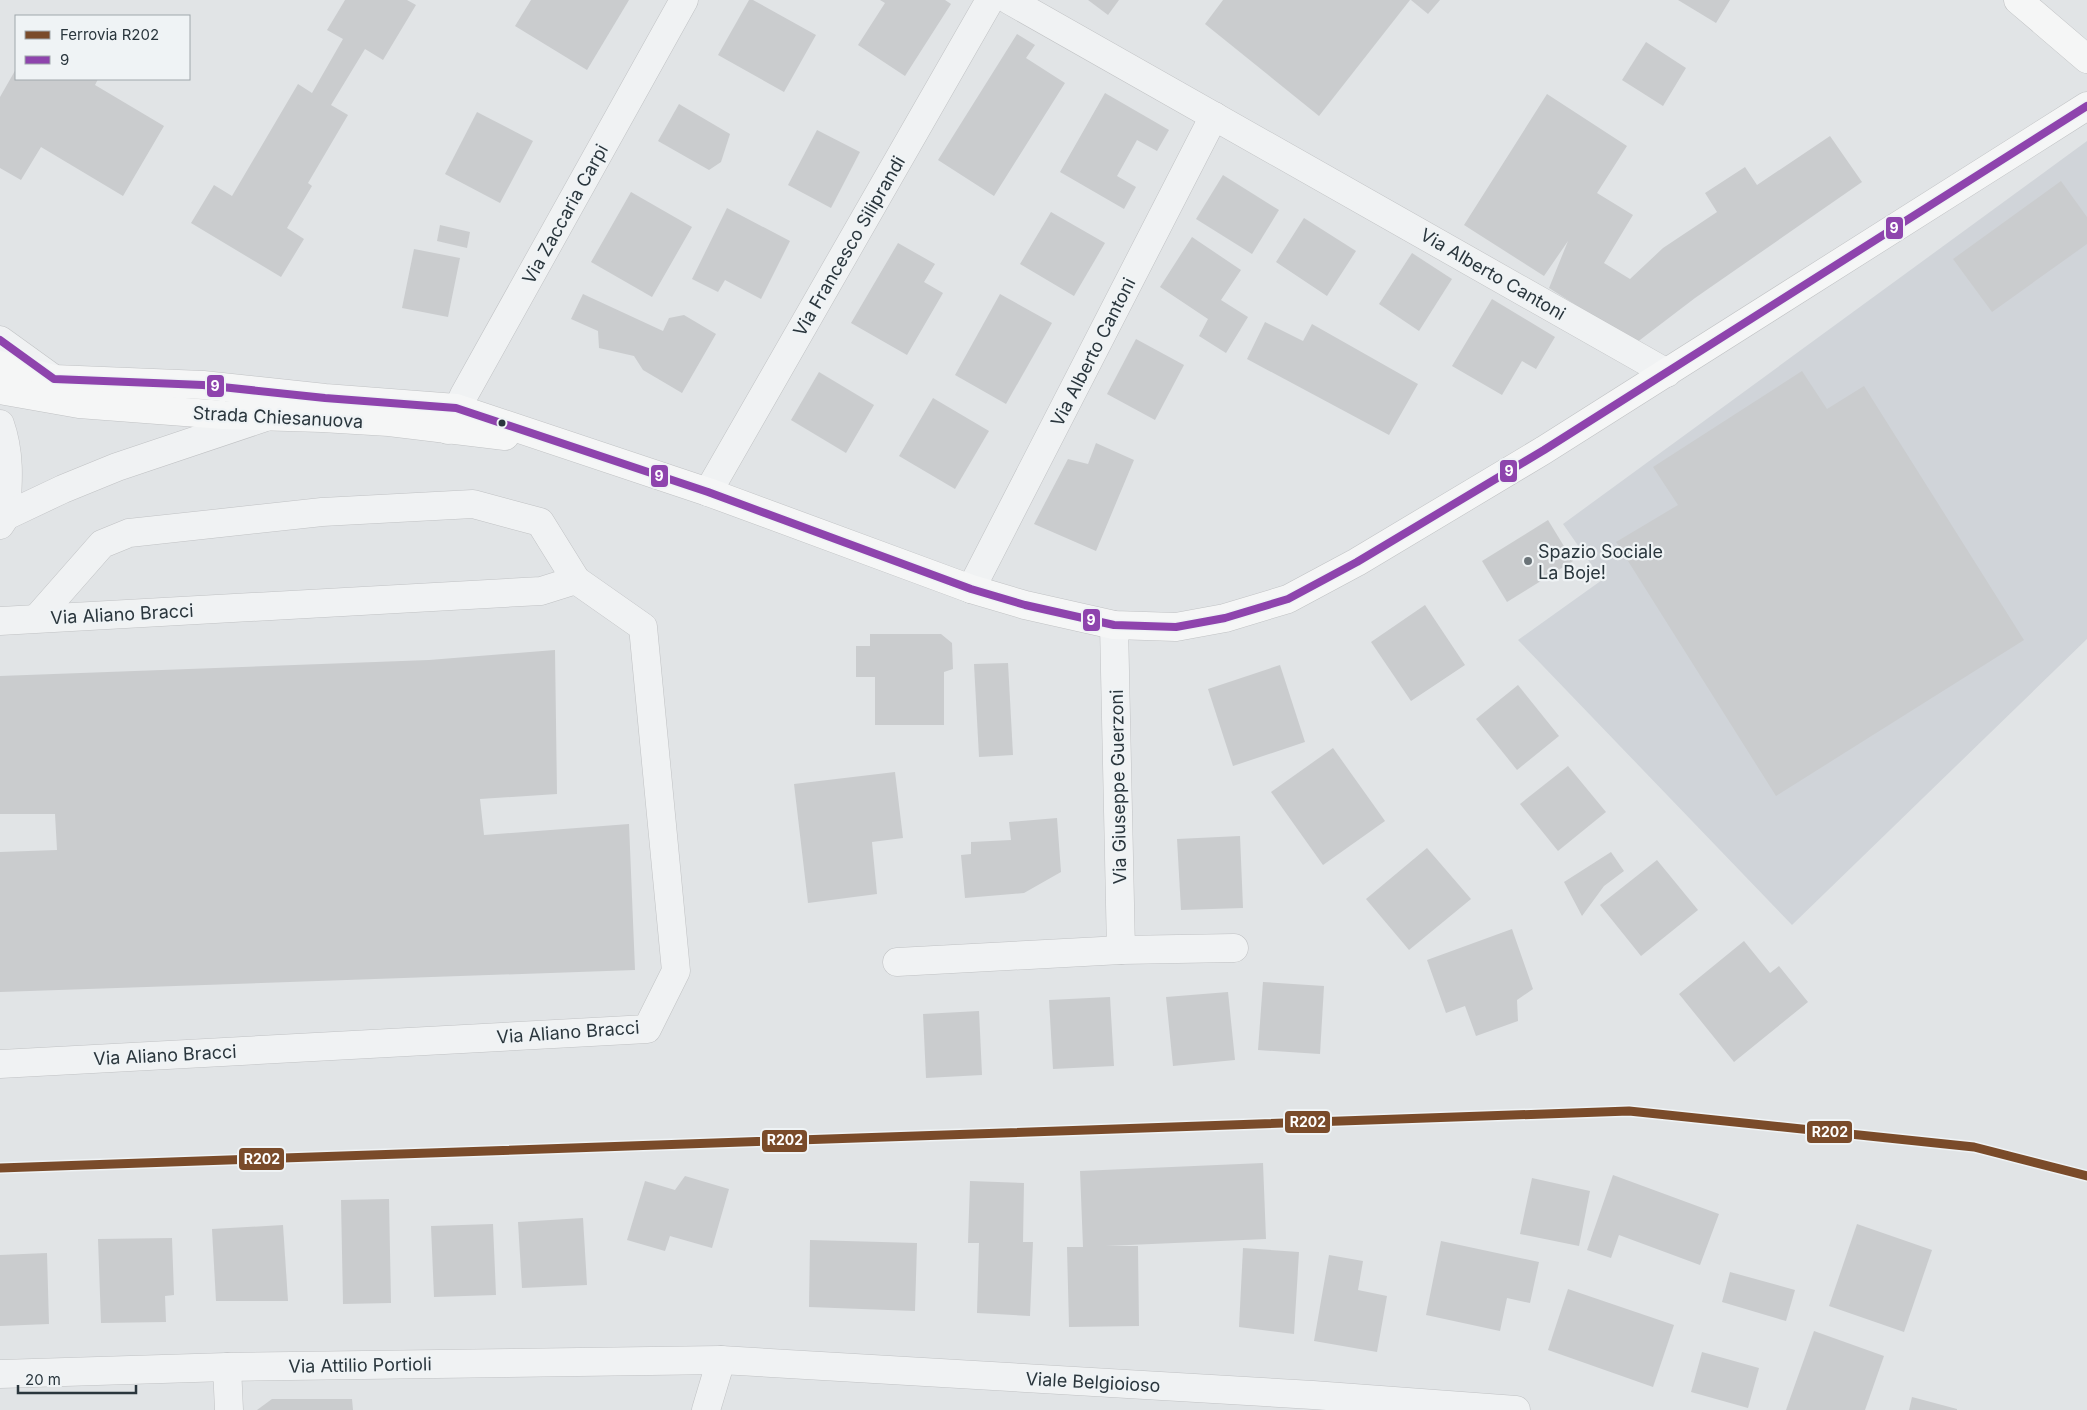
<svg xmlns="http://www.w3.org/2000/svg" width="2087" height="1410" font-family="Inter,sans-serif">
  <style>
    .built { fill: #d0d4d9 }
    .building { fill: #caccce }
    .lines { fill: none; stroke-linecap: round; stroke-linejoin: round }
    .street-casing { stroke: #c0c2c4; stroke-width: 29 }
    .secondary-casing { stroke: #c0c2c4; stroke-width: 29 }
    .street { stroke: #f0f2f3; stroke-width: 28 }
    .secondary { stroke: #f5f6f6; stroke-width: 28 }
    .bus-1-casing { stroke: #eff3f5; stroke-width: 11 }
    .bus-1 { stroke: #8e44ad; stroke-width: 8 }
    .rail-1-casing { stroke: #eff3f5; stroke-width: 12 }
    .rail-1 { stroke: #7a4b2a; stroke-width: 9 }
    .bus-dot { fill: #2a363d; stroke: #eff3f5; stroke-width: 2 }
    .poi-dot { fill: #6a7378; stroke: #eff3f5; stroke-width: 2 }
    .labels { text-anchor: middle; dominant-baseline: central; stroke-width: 4.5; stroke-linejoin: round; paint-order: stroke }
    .street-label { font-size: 18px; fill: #2a363d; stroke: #eff3f5 }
    .poi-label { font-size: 18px; fill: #2a363d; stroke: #eff3f5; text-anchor: start }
    .line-badge { stroke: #eff3f5; stroke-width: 2 }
    .badge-label { font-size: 14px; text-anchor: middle; font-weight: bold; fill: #fff }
  </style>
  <rect width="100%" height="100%" fill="#e1e4e6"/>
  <path class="built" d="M2087,141V639L1792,925L1518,640L1602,580L1563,524Z"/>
  <g class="building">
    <path d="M345,0H407L416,5L383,60L365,49L331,105L348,115L308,183L312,186L287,228L304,239L281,277L191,223L214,185L232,196L298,84L312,93L343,39L327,30Z"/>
    <path d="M531,0H629L587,70L515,26Z"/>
    <path d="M749,0H753L816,35L784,92L718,55Z"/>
    <path d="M880,0H945L951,4L905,76L858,45L885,3Z"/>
    <path d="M1088,0H1119L1108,15Z"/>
    <path d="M1223,0H1410L1319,116L1205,24Z"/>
    <path d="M1411,0H1440L1428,14Z"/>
    <path d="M1678,0H1730L1716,23Z"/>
    <path d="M1017,34L1035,45L1026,58L1065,83L994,196L938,160Z"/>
    <path d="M1646,42L1686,68L1663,106L1622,80Z"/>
    <path d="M16,69V79H98L95,85L164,126L123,196L41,147L21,180L0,168V97Z"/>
    <path d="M1105,93L1169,130L1157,151L1137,140L1117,176L1136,187L1124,209L1060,172Z"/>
    <path d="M1547,94L1627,146L1597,193L1633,215L1604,263L1630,279L1663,248L1717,212L1705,193L1745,167L1757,185L1830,136L1862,182L1695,298L1636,343L1549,288L1568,241L1544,276L1464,225Z"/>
    <path d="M679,104L730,134L721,162L709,170L658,141Z"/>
    <path d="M477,112L533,141L500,203L445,174Z"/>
    <path d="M817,130L860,152L831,208L788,185Z"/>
    <path d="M1223,175L1279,210L1252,254L1196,219Z"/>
    <path d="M2061,181L2087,217V244L1992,312L1953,259Z"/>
    <path d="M631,192L692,227L652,297L591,262Z"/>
    <path d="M727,208L790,241L761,299L725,280L718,292L692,279Z"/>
    <path d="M1051,212L1105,243L1074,296L1020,264Z"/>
    <path d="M1304,218L1356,251L1327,296L1276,262Z"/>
    <path d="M440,225L470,232L467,248L437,241Z"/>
    <path d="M1192,237L1241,270L1221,300L1248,317L1226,353L1199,336L1208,319L1160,287Z"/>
    <path d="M898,243L935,264L924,282L943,293L907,355L851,323Z"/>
    <path d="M414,249L460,258L448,317L402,308Z"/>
    <path d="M1412,253L1452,279L1419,331L1379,304Z"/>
    <path d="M583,294L663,331L669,318L684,315L716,334L682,393L643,370L634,356L599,348L598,331L571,319Z"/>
    <path d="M1000,294L1052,323L1006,404L955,375Z"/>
    <path d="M1492,299L1555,337L1536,369L1522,361L1502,395L1452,366Z"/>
    <path d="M1265,322L1303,341L1312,324L1418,384L1389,435L1247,359Z"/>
    <path d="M1136,339L1184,365L1155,420L1107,394Z"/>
    <path d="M1802,371L1827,409L1864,386L2024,640L1776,796L1616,542L1678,505L1653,467Z"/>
    <path d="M819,372L874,405L846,453L791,420Z"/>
    <path d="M933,398L989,431L955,489L899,456Z"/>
    <path d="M1096,443L1134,460L1096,551L1034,524L1068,459L1088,464Z"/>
    <path d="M1548,520L1573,561L1507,602L1482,561Z"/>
    <path d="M1425,605L1465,665L1411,701L1371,642Z"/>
    <path d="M870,634H941L952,643L953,669L944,672V725H875V677H856V646H870Z"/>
    <path d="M555,650L557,794L480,799L484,835L629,824L635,970L0,992V852L57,850L55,814H0V676L429,660Z"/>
    <path d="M1008,663L1013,755L979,757L974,664Z"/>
    <path d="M1280,665L1305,742L1233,766L1208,689Z"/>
    <path d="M1518,685L1559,736L1517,770L1476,719Z"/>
    <path d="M1333,748L1385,821L1323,865L1271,792Z"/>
    <path d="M1568,766L1606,812L1558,851L1520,804Z"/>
    <path d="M895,772L903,838L872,842L877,894L808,903L794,784Z"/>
    <path d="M1057,818L1061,872L1024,893L965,898L961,855L971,854V842L1011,840L1009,822Z"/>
    <path d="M1240,836L1243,908L1181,910L1177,839Z"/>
    <path d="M1427,848L1471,899L1409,950L1366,899Z"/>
    <path d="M1611,852L1624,871L1604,886L1582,916L1564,882Z"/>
    <path d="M1657,860L1698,910L1641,956L1600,905Z"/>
    <path d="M1512,929L1533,989L1517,1000L1518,1021L1476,1036L1465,1006L1446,1013L1427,960Z"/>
    <path d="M1744,941L1770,973L1779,966L1808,1002L1734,1062L1679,994Z"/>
    <path d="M1263,982L1324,986L1320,1054L1258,1050Z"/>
    <path d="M1228,992L1235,1060L1173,1066L1166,997Z"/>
    <path d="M1110,997L1114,1066L1053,1069L1049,1000Z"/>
    <path d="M979,1011L982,1075L926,1078L923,1014Z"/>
    <path d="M1263,1163L1266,1239L1106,1246H1138L1139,1326L1069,1327L1067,1247H1083L1080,1171Z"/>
    <path d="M1613,1175L1719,1214L1700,1265L1619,1235L1611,1258L1587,1250Z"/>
    <path d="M685,1176L729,1189L712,1248L670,1236L665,1251L627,1240L645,1181L675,1190Z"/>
    <path d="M1532,1178L1590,1191L1579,1246L1520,1234Z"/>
    <path d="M970,1181L1024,1183L1023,1242H1033L1030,1316L977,1313L979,1243H968Z"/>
    <path d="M389,1199L391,1303L343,1304L341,1200Z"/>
    <path d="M583,1218L587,1285L522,1288L518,1222Z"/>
    <path d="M493,1224L496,1295L434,1297L431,1226Z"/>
    <path d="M1857,1224L1932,1250L1904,1332L1829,1306Z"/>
    <path d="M283,1225L288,1301H216L212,1229Z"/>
    <path d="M172,1238L174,1295L165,1296L166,1322L101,1323L98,1239Z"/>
    <path d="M810,1240L917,1243L915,1311L809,1307Z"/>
    <path d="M1441,1241L1539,1262L1530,1303L1507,1298L1500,1331L1426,1315Z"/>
    <path d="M1243,1248L1299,1252L1294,1334L1239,1327Z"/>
    <path d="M47,1253L49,1324L0,1326V1255Z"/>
    <path d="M1329,1255L1363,1261L1358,1290L1387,1296L1377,1352L1314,1341Z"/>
    <path d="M1730,1272L1795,1290L1786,1321L1722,1302Z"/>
    <path d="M1568,1289L1674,1325L1653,1387L1548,1350Z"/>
    <path d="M1814,1331L1884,1356L1865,1410H1786Z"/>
    <path d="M1702,1352L1759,1368L1748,1408L1691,1392Z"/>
    <path d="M1912,1397L1957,1409V1410H1909Z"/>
    <path d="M272,1399H352L353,1410H257Z"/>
  </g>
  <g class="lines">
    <defs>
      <g id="street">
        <path d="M1009,0L1667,373"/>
        <path d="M0,340L54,379"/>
        <path d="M0,424C11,455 8,484 6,516"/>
        <path d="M448,430L464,395L684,0"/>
        <path d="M708,492L990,0"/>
        <path d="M0,525L6,516L63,489L117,467L263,418"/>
        <path d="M971,589L1214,116"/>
        <path d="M0,621L541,591L576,580"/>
        <path d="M1114,625L1121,950"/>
        <path d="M897,962L1121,950L1234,948"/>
        <path d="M0,1064L647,1029L676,971L643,627L576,580L540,522L473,504L322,512L129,533L102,544L37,618"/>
        <path d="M227,1367L229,1410"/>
        <path d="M0,1374L227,1367L721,1360L1313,1395L1516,1410"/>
        <path d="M706,1410L721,1360"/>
      </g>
      <g id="secondary">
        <path d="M2018,0L2087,59"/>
        <path d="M0,365L54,379L203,385L325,398L456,408L708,492L971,589L1025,605L1114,625L1176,627L1225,618L1288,599L1357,562L1544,450L2087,106"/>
        <path d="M0,390L79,404L224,415L322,418L389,422L505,436"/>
      </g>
    </defs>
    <use href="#street" class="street-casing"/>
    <use href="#secondary" class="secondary-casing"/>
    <use href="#street" class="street"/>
    <use href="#secondary" class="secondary"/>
    <defs>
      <path id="bus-1" d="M0,340L54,379L203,385L325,398L456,408L708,492L971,589L1025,605L1114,625L1176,627L1225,618L1288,599L1357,562L1544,450L2087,106"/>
    </defs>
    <use href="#bus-1" class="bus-1-casing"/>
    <use href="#bus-1" class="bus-1"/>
    <defs>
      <path id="rail-1" d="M0,1168L1629,1111L1974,1147L2087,1176"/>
    </defs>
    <use href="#rail-1" class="rail-1-casing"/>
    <use href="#rail-1" class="rail-1"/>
  </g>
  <circle class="bus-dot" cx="502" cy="423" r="4.5"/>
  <circle class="poi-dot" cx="1528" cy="561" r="5"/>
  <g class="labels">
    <g class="street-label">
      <text transform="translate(565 214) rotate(-61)">Via Zaccaria Carpi</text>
      <text transform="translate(849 246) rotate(-60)">Via Francesco Siliprandi</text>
      <text transform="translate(1493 274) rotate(30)">Via Alberto Cantoni</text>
      <text transform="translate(1093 352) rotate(-63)">Via Alberto Cantoni</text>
      <text transform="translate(278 417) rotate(3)">Strada Chiesanuova</text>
      <text transform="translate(122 614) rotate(-3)">Via Aliano Bracci</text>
      <text transform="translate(1118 787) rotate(-91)">Via Giuseppe Guerzoni</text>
      <text transform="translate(568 1032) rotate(-4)">Via Aliano Bracci</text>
      <text transform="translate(165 1055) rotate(-3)">Via Aliano Bracci</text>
      <text transform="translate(360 1365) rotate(-1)">Via Attilio Portioli</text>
      <text transform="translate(1093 1382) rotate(3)">Viale Belgioioso</text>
    </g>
    <g class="poi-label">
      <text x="1538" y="551">Spazio Sociale<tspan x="1538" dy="21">La Boje!</tspan></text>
    </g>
  </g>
  <g class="line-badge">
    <rect x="1885" y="216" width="19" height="24" rx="5" fill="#8e44ad"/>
    <rect x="206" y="374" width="19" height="24" rx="5" fill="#8e44ad"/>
    <rect x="1499" y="459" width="19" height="24" rx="5" fill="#8e44ad"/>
    <rect x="650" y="464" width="19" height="24" rx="5" fill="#8e44ad"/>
    <rect x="1082" y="608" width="19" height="24" rx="5" fill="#8e44ad"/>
    <rect x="1284" y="1110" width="47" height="24" rx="5" fill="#7a4b2a"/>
    <rect x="1806" y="1120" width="47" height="24" rx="5" fill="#7a4b2a"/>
    <rect x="761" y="1129" width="47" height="24" rx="5" fill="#7a4b2a"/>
    <rect x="238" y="1147" width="47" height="24" rx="5" fill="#7a4b2a"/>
  </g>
  <g class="badge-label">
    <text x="1894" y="233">9</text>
    <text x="215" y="391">9</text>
    <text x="1509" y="476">9</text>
    <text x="659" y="481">9</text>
    <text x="1091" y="625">9</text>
    <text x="1308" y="1127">R202</text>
    <text x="1830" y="1137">R202</text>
    <text x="785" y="1145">R202</text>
    <text x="262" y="1164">R202</text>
  </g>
  <rect x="15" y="15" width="175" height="65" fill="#eff3f5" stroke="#a0a7ab"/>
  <rect x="25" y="31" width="25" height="8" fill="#7a4b2a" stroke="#a0a7ab"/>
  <text x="60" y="40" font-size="15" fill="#2a363d">Ferrovia R202</text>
  <rect x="25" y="56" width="25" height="8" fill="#8e44ad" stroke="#a0a7ab"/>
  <text x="60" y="65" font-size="15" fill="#2a363d">9</text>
  <path d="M18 1385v8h118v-8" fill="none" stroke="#2a363d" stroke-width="2.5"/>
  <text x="25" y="1385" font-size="15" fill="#2a363d" stroke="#eff3f5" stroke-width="4" paint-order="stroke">20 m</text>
</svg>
